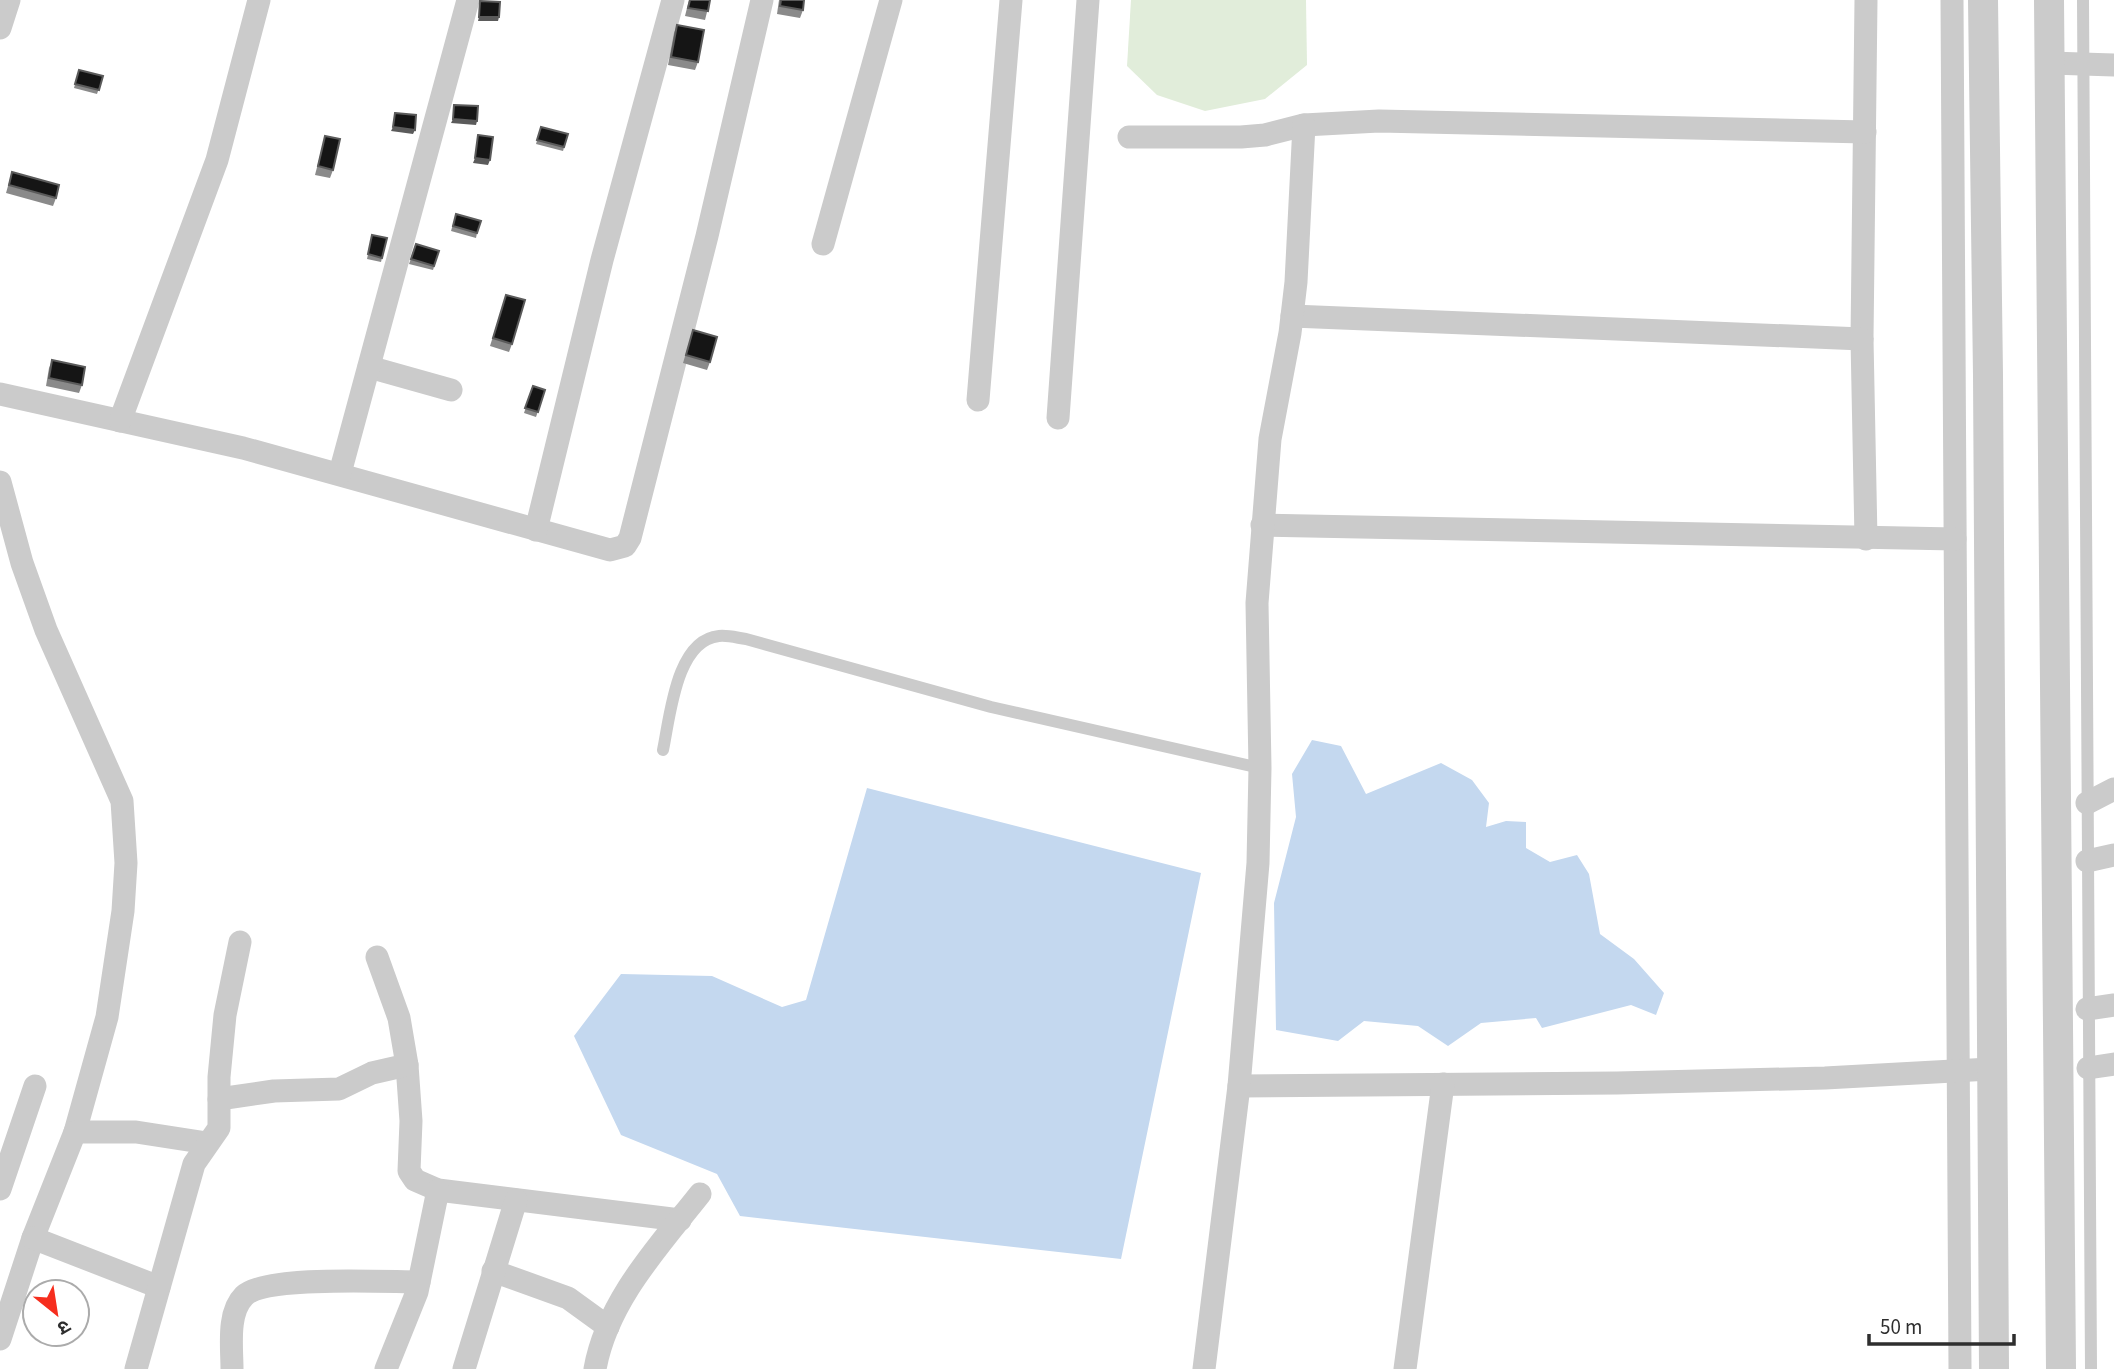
<svg xmlns="http://www.w3.org/2000/svg" width="2114" height="1369" font-family="'Source Sans 3','Noto Sans Devanagari',sans-serif">
  <style>
    .green { fill: #e1edda }
    .water { fill: #c4d8ef }
    .lines { fill: none; stroke-linecap: round; stroke-linejoin: round }
    .service { stroke: #cbcbcb; stroke-width: 12 }
    .minor { stroke: #cbcbcb; stroke-width: 23 }
    .tertiary { stroke: #cbcbcb; stroke-width: 30 }
    .wall { fill: #8a8a8a }
    .shaded-wall { fill: #5b5b5b }
    .building { fill: #151515; stroke: #5b5b5b; stroke-width: 2 }
  </style>
  <rect width="100%" height="100%" fill="#fff"/>
  <path class="green" d="M1131,0H1306L1307,65L1265,99L1205,111L1157,95L1127,66Z"/>
  <g class="water">
    <path d="M1312,740L1341,746L1366,794L1441,763L1472,780L1489,803L1486,827L1506,821L1526,822V848L1550,862L1577,855L1589,874L1600,934L1634,959L1664,993L1656,1015L1631,1005L1542,1028L1536,1018L1481,1023L1448,1046L1418,1026L1364,1021L1338,1041L1276,1030L1274,903L1296,817L1292,774Z"/>
    <path d="M867,788L1201,873L1121,1259L740,1216L717,1174L621,1135L574,1036L621,974L712,976L782,1007L806,1000Z"/>
  </g>
  <g class="lines">
    <g class="service">
      <path d="M2083,0L2091,1369"/>
      <path d="M663,750C670,717 676,640 719,636C728,635 738,638 746,639L991,707L1260,768"/>
    </g>
    <g class="minor">
      <path d="M1866,0L1862,339L1866,539"/>
      <path d="M1952,0L1960,1369"/>
      <path d="M0,28L9,0"/>
      <path d="M2050,63L2114,65"/>
      <path d="M1129,137H1241L1265,135L1304,125L1379,121L1865,132"/>
      <path d="M823,244L891,0"/>
      <path d="M1292,316L1862,339"/>
      <path d="M369,367L451,390"/>
      <path d="M0,394L243,448L610,550L625,546L630,538L707,236L762,0"/>
      <path d="M978,400L1011,0"/>
      <path d="M1058,418L1088,0"/>
      <path d="M120,421L217,160L259,0"/>
      <path d="M340,473L468,0"/>
      <path d="M0,482L22,563L46,630L122,801L126,863L123,911L107,1017L75,1132L33,1238L0,1339"/>
      <path d="M1262,525L1955,539"/>
      <path d="M536,530L602,260L673,0"/>
      <path d="M2087,803L2114,789"/>
      <path d="M2087,861L2114,855"/>
      <path d="M377,957L399,1018L407,1065L411,1121L409,1171L415,1180L438,1190L680,1220"/>
      <path d="M2087,1009L2114,1005"/>
      <path d="M2088,1068L2114,1064"/>
      <path d="M1239,1086L1617,1083L1825,1078L1990,1069"/>
      <path d="M219,1099L274,1091L339,1089L372,1073L407,1065"/>
      <path d="M75,1132H136L207,1143"/>
      <path d="M0,1189L35,1086"/>
      <path d="M33,1238L159,1287"/>
      <path d="M493,1271L568,1298L608,1327"/>
      <path d="M136,1369L194,1164L219,1128V1077L225,1015L240,942"/>
      <path d="M232,1369C232,1347 227,1313 244,1296C265,1275 385,1282 419,1282"/>
      <path d="M386,1369L417,1292L438,1190"/>
      <path d="M464,1369L516,1200"/>
      <path d="M595,1369C607,1301 659,1246 700,1194"/>
      <path d="M1204,1369L1239,1086L1258,863L1260,768L1257,603L1270,439L1290,333L1296,282L1304,125"/>
      <path d="M1405,1369L1443,1084"/>
    </g>
    <g class="tertiary">
      <path d="M1983,0L1988,375L1994,1369"/>
      <path d="M2049,0L2061,1369"/>
    </g>
  </g>
  <g class="wall">
    <path d="M689,0H710L705,20L685,16Z"/>
    <path d="M779,0H804L803,10L800,18L777,14Z"/>
    <path d="M677,25L698,62L695,70L668,65L674,33Z"/>
    <path d="M79,70L103,76L97,94L74,88Z"/>
    <path d="M541,127L568,134L563,151L536,144Z"/>
    <path d="M325,136L333,170L330,178L315,175Z"/>
    <path d="M12,172L56,198L53,206L6,193Z"/>
    <path d="M456,214L477,233L476,238L451,231Z"/>
    <path d="M372,235L382,258L381,262L367,259Z"/>
    <path d="M416,244L439,251L433,270L409,264Z"/>
    <path d="M506,295L512,344L509,352L490,346Z"/>
    <path d="M693,330L710,362L707,370L683,363Z"/>
    <path d="M52,360L82,385L79,393L46,386L49,368Z"/>
    <path d="M533,386L545,390L536,417L524,413Z"/>
  </g>
  <g class="shaded-wall">
    <path d="M479,17H499L498,21H478Z"/>
    <path d="M453,119L477,121L476,125L451,123Z"/>
    <path d="M393,127L415,130L413,134L391,131Z"/>
    <path d="M475,158L490,160L488,165L473,163Z"/>
  </g>
  <g class="building">
    <path d="M690,0H710L708,11L688,8Z"/>
    <path d="M781,0H804L803,10L780,6Z"/>
    <path d="M480,1L500,2L499,17H479Z"/>
    <path d="M677,25L704,30L698,62L671,57Z"/>
    <path d="M79,70L103,76L99,90L75,84Z"/>
    <path d="M454,105L478,106L477,121L453,119Z"/>
    <path d="M395,113L416,115L415,130L393,127Z"/>
    <path d="M541,127L568,134L564,147L537,140Z"/>
    <path d="M478,135L493,137L490,160L475,158Z"/>
    <path d="M325,136L340,139L333,170L318,166Z"/>
    <path d="M12,172L59,185L56,198L9,185Z"/>
    <path d="M456,214L481,221L477,233L453,226Z"/>
    <path d="M372,235L387,238L382,258L368,254Z"/>
    <path d="M416,244L439,251L434,266L411,259Z"/>
    <path d="M506,295L525,300L512,344L493,338Z"/>
    <path d="M693,330L717,337L710,362L686,355Z"/>
    <path d="M52,360L85,367L82,385L49,378Z"/>
    <path d="M533,386L545,390L538,412L525,408Z"/>
  </g>
  <g transform="translate(56 1313) rotate(150)"><circle r="33" fill="#ffffff" stroke="#ababab" stroke-width="2"/>
  <path d="M0-5L12 26L0 18L-12 26Z" fill="#f62e1e"/>
  <text y="-10" font-size="19" font-weight="bold" text-anchor="middle" fill="#2e2e2e">उ</text>
  </g>
  <path d="M1869 1334v10h145v-10" fill="none" stroke="#2e2e2e" stroke-width="3.5"/>
  <text x="1880" y="1334" font-size="21" fill="#2e2e2e" stroke="#ffffff" stroke-width="5" paint-order="stroke">50 m</text>
</svg>
